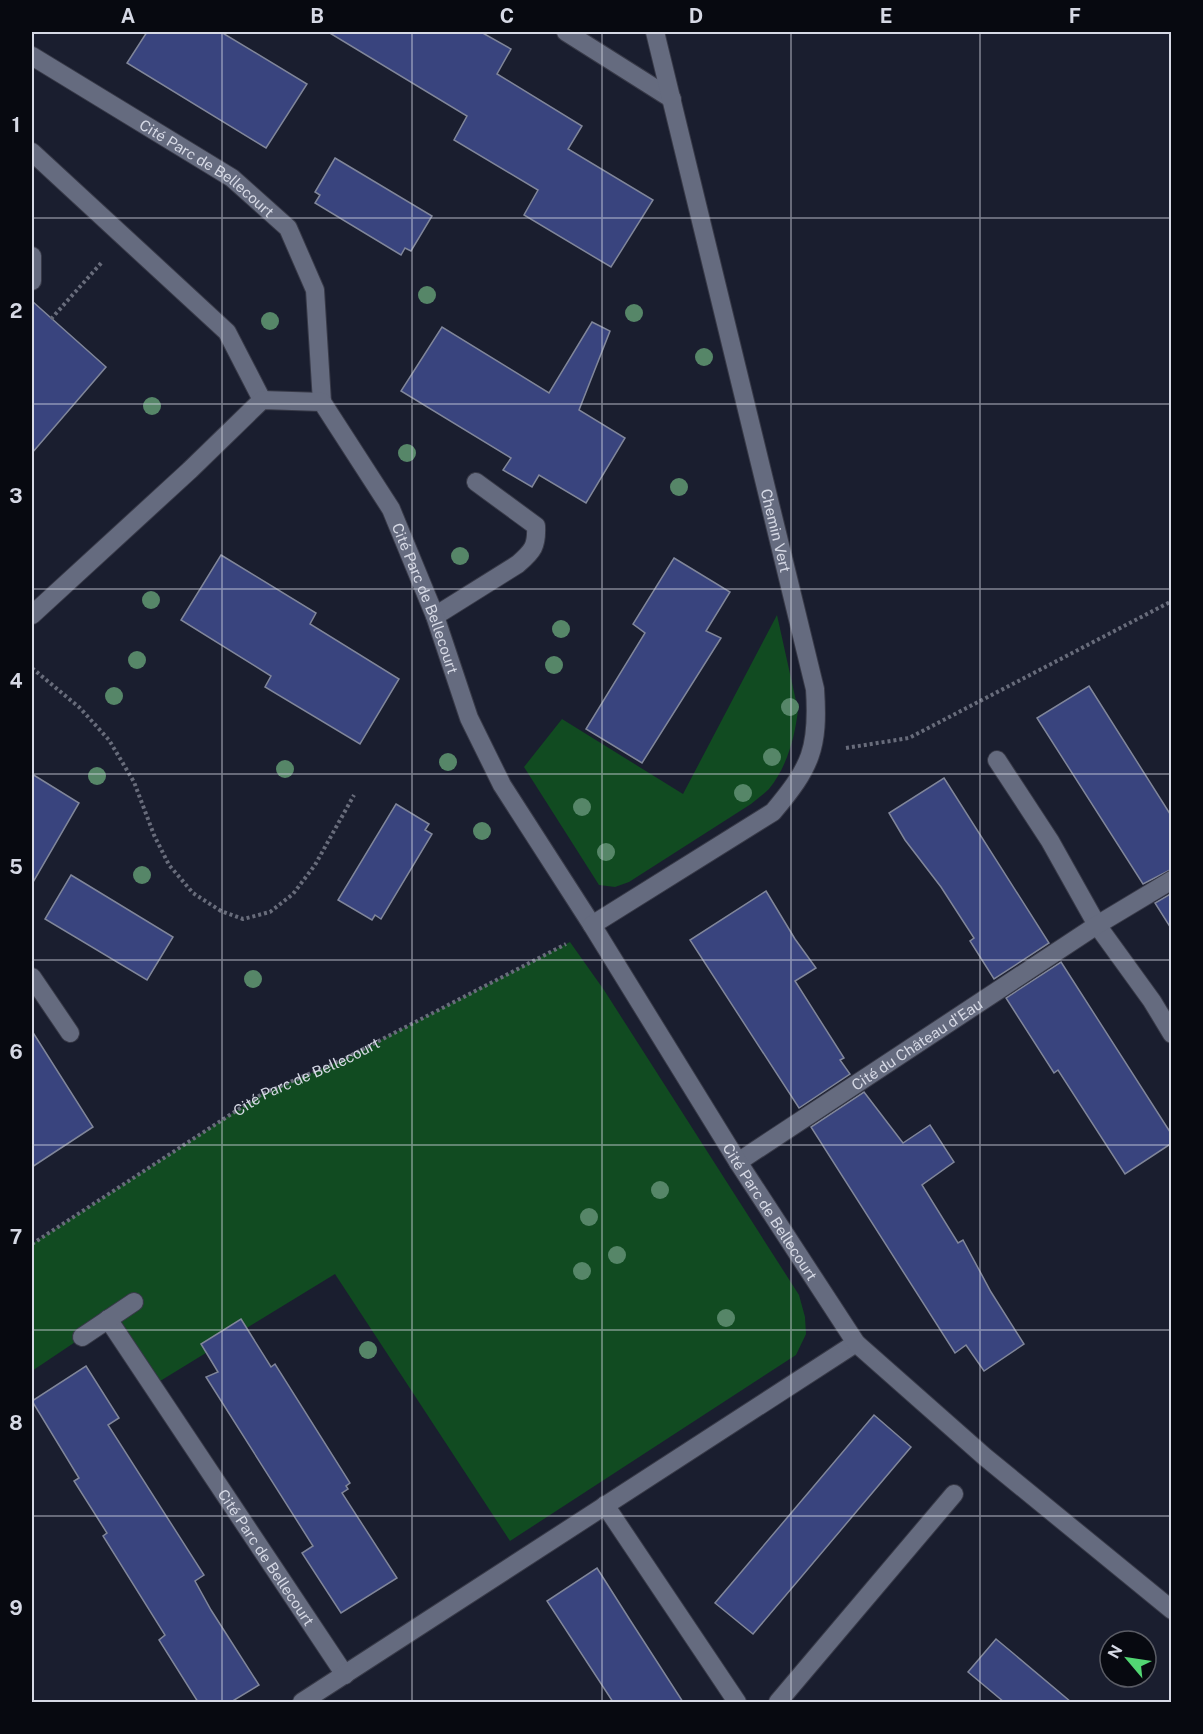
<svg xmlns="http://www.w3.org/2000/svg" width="1203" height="1734" font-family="'Public Sans',sans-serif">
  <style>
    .green { fill: #114b21 }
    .building { fill: #39447e; stroke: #80869a; stroke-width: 1.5 }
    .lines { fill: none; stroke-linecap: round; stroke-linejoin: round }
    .service-casing { stroke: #383a48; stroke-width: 20 }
    .minor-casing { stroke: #383a48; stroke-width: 20 }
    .tertiary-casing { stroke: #383a48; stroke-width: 20 }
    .path { stroke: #686c7b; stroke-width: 4; stroke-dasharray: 3 3; stroke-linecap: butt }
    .service { stroke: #656b7f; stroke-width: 18 }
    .minor { stroke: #656b7f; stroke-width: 18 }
    .tertiary { stroke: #656b7f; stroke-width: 18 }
    .tree { fill: #568668 }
    .grid { fill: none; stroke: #d6d9e5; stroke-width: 1.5; stroke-opacity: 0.55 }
    .labels { text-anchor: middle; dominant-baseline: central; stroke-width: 4.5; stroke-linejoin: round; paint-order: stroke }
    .street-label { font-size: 15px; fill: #d6d9e5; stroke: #070910 }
    .neatline { fill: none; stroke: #d6d9e5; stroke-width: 2 }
    .grid-label { font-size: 20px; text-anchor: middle; font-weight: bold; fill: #d6d9e5 }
  </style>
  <rect width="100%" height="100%" fill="#1a1e2f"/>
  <g class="green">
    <path d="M777,615L798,710C795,737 787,767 769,789C764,794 757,799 751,804L629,882L615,887L599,885L524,767L562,719L683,794Z"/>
    <path d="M570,942L604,990L799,1295L805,1317L806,1334L796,1355L510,1541L335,1274L152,1386L108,1320L32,1371V1244L262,1094L344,1059Z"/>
  </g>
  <g class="building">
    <path d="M147,32H221L307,84L266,148L127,63Z"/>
    <path d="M328,32H481L511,49L497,74L582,126L568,149L653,200L611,267L524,215L538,190L454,140L467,116Z"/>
    <path d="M335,158L432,216L411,251L405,248L401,255L315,203L320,195L315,192Z"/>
    <path d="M32,301L106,367L32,453Z"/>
    <path d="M592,322L610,331L579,410L625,438L586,503L539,475L532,487L503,470L511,458L401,391L442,327L549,393Z"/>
    <path d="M221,555L316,613L310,624L399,679L360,744L265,687L271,676L181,620Z"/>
    <path d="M674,558L730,592L706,631L721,638L642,763L586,729L645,633L633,624Z"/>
    <path d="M1089,686L1172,817V869L1143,884L1037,718Z"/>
    <path d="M32,774L79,803L32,884Z"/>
    <path d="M944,778L1049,943L994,979L970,941L974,938L941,887L905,840L889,813Z"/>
    <path d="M396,804L429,824L425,830L432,834L381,919L375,915L372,920L338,900Z"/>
    <path d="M71,875L173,937L147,980L45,919Z"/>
    <path d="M766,891L795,939L816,968L795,981L844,1058L840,1060L850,1074L799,1108L690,940Z"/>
    <path d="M1172,893V930L1155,903Z"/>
    <path d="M1061,962L1172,1135V1143L1125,1174L1058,1070L1054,1073L1006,998Z"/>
    <path d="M32,1031L93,1127L32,1167Z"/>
    <path d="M864,1092L903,1143L930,1125L954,1162L922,1185L958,1243L963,1240L991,1292L1024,1344L984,1371L966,1345L955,1353L811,1127Z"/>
    <path d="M241,1319L271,1367L275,1364L350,1483L346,1486L348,1489L342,1493L397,1578L341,1613L302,1553L313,1546L206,1377L218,1372L201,1344Z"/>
    <path d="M86,1366L119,1418L108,1425L204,1575L195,1581L211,1610L259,1685L231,1702H198L159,1640L165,1635L103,1536L107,1533L74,1481L79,1478L32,1401Z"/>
    <path d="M874,1415L911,1447L753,1634L715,1603Z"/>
    <path d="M597,1568L630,1620L683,1702H613L547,1601Z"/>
    <path d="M996,1639L1014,1654L1071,1702H1004L968,1672Z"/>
  </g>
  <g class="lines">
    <defs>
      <g id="service">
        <path d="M32,256V281"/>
        <path d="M435,616L518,564C533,551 537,546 536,526L476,482"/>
        <path d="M778,1702L954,1494"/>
      </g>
      <g id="minor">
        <path d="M566,32L672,99"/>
        <path id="s2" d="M32,56L232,178L288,228L315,290L322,402"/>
        <path d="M32,152L227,332L262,400"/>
        <path id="s3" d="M32,615L190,470L262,400L322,402L391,509L435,616L469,718L502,785L592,925"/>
        <path d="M997,760L1050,841L1097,925L1152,1001L1172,1034"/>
        <path d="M32,977L70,1033"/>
        <path id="s4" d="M738,1162L1097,925L1172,880"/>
        <path id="s5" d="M108,1319L345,1675"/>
        <path d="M82,1337L134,1302"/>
        <path d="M605,1505L737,1702"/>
        <path d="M302,1702L856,1343"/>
      </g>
      <g id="tertiary">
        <path id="s6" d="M655,32L815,689C819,748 811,767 773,812L592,925L738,1162L856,1343L985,1457L1172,1610"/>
      </g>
    </defs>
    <use href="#service" class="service-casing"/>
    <use href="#minor" class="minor-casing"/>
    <use href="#tertiary" class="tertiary-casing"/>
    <g class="path">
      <path d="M51,319L103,261"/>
      <path d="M32,668L80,708L109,740L134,782L154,835L169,865L193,893L221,911L243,919L270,912L293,894L315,865L354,795"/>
      <path d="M846,748L909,738L1172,601"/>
      <path id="s1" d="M32,1244L262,1094L344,1059L566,944"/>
    </g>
    <use href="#service" class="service"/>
    <use href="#minor" class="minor"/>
    <use href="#tertiary" class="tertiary"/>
  </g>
  <g class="tree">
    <circle cx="427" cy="295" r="9"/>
    <circle cx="634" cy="313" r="9"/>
    <circle cx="270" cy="321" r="9"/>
    <circle cx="704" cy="357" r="9"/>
    <circle cx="152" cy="406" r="9"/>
    <circle cx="407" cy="453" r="9"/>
    <circle cx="679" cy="487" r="9"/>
    <circle cx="460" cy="556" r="9"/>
    <circle cx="151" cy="600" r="9"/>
    <circle cx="561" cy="629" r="9"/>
    <circle cx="137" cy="660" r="9"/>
    <circle cx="554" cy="665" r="9"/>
    <circle cx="114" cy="696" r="9"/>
    <circle cx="790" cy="707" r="9"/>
    <circle cx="772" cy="757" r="9"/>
    <circle cx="448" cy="762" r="9"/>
    <circle cx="285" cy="769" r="9"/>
    <circle cx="97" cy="776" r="9"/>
    <circle cx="743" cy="793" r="9"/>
    <circle cx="582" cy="807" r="9"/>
    <circle cx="482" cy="831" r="9"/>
    <circle cx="606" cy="852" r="9"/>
    <circle cx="142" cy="875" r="9"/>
    <circle cx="253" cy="979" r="9"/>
    <circle cx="660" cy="1190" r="9"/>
    <circle cx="589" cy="1217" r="9"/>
    <circle cx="617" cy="1255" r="9"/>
    <circle cx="582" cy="1271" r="9"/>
    <circle cx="726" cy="1318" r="9"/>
    <circle cx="368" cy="1350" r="9"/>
  </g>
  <path class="grid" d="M222,32V1702M412,32V1702M602,32V1702M791,32V1702M980,32V1702M32,218H1172M32,404H1172M32,589H1172M32,774H1172M32,960H1172M32,1145H1172M32,1330H1172M32,1516H1172"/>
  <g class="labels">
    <g class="street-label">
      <text stroke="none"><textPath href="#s2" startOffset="208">Cité Parc de Bellecourt</textPath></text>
      <text stroke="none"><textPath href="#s6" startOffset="513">Chemin Vert</textPath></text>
      <text stroke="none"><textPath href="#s3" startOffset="598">Cité Parc de Bellecourt</textPath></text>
      <text stroke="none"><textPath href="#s4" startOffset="214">Cité du Château d'Eau</textPath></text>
      <text stroke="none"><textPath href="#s1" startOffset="322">Cité Parc de Bellecourt</textPath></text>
      <text stroke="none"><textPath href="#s6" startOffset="1362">Cité Parc de Bellecourt</textPath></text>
      <text stroke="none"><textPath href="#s5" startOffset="286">Cité Parc de Bellecourt</textPath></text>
    </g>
  </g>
  <rect width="1203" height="1734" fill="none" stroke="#070910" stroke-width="66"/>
  <g transform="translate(1128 1659) rotate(299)"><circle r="28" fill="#070910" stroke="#5a5c65" stroke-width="1.5"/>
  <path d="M0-4.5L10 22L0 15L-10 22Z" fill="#52d673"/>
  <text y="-9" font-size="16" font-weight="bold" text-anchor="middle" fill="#d6d9e5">N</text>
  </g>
  <rect x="33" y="33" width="1137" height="1668" class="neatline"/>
  <g class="grid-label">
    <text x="128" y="23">A</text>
    <text x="317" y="23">B</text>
    <text x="507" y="23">C</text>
    <text x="696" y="23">D</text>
    <text x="886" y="23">E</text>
    <text x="1075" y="23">F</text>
    <text x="16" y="132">1</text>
    <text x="16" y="318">2</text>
    <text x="16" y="503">3</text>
    <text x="16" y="688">4</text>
    <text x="16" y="874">5</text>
    <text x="16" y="1059">6</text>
    <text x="16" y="1244">7</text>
    <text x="16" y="1430">8</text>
    <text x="16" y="1615">9</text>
  </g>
</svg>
